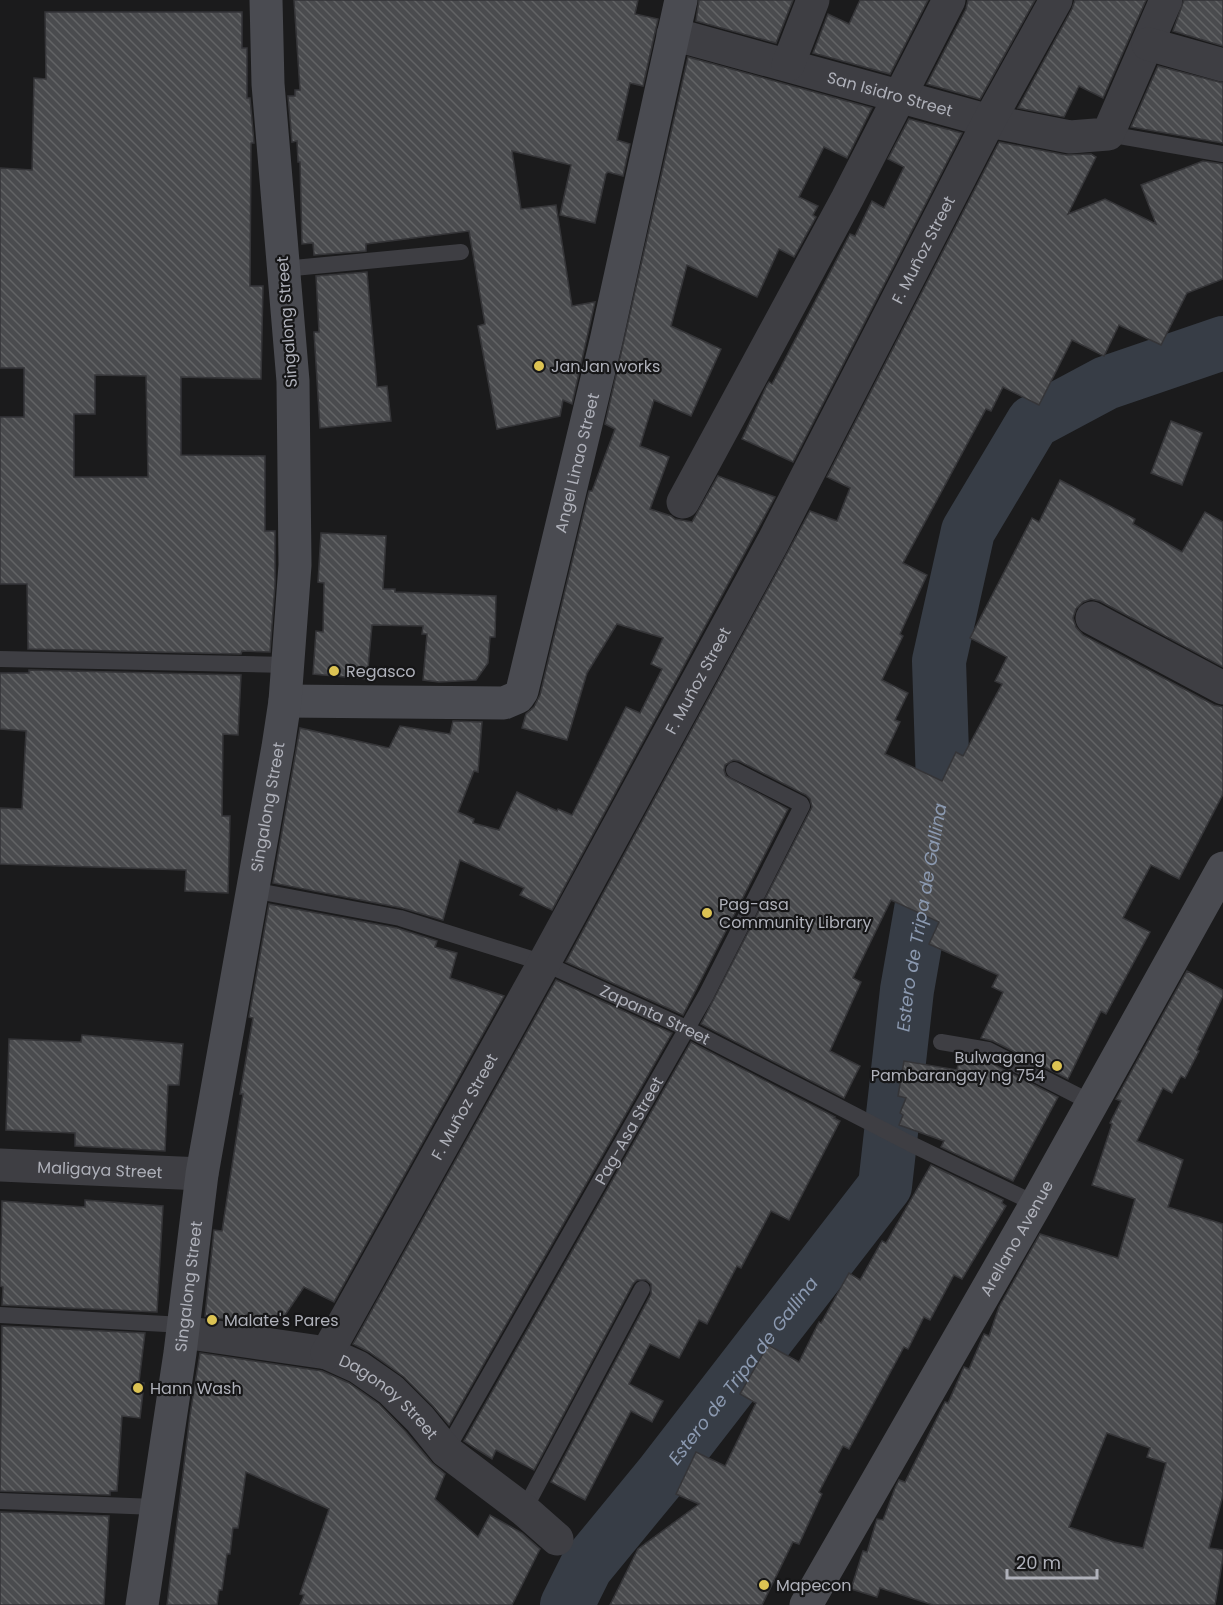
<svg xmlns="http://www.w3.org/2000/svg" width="1223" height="1605" font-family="Poppins,sans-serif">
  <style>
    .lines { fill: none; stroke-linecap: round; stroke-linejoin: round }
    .river { stroke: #373d46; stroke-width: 54 }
    .building { fill: url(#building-back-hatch); stroke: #353538; stroke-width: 1.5; fill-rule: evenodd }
    .lane { stroke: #3e3e43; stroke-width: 16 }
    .street { stroke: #3e3e43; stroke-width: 33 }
    .secondary { stroke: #4a4b51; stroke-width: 33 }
    .poi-dot { fill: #dcc353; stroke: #161617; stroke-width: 2 }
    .labels { text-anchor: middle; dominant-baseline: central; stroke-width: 4.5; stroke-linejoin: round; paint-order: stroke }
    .street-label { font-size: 16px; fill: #afb1ba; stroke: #161617 }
    .poi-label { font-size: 16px; fill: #afb1ba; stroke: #161617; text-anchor: start }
    .water-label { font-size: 18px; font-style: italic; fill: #8b99b0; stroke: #161617 }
  </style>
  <defs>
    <pattern id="building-back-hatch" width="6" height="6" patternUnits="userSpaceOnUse" patternTransform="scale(1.5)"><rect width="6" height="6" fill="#4a4b4e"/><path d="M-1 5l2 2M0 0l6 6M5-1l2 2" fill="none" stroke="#626365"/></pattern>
  </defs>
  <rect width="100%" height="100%" fill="#1b1b1c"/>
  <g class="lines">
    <path class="river" id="s1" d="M567,1605L586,1567L660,1477L885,1186L907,990L943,784L939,661L968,531L1033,422L1106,383L1223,343"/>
  </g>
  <g class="building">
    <path d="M294,0H638L635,14L658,19L643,86L630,83L617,140L630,144L623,176L608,172L606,174L595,223L560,215L571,165L512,151L521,209L556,205L572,306L595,302L572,404L563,400L560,416L497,429L478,326L485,324L469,231L366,244V251L314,255L313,243L302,244L300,162H298L297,141L292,142L288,96H295V90H300Z"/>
    <path d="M699,0H793L776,43L696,21Z"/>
    <path d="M860,0H928L890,74L813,53L828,14L849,24Z"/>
    <path d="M968,0H1035L980,99L927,84L966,9Z"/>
    <path d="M1075,0H1146L1103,98L1079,86L1064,117L1018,108L1072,9Z"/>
    <path d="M1184,0H1223V46L1173,31Z"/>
    <path d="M45,12H242V48H247V98H250L254,143H251L250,286H263L261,379L181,377V455L265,456V531H275V584L270,652L242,651L241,654L28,649L27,584H0V417H24V368H0V168L32,170L34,78L46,79ZM95,375L146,376L148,477H74V414H95Z"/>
    <path d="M688,57L872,108L847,158L824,147L799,197L818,206L813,215L816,217L794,257L779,249L757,297L687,265L671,326L721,349L691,416L654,400L640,446L669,457L650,509L671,516L675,519L692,522L718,476L775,497L552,910L520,895L524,888L460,860L443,920L402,908L273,883L300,728L389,748L400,726L450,734L453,721L482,722L478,772L474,771L458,812L474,819L473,823L499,830L517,792L557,811L558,809L572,815L626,707L640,713L662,669L651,664L663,638L617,624L587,673L567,740L522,728L526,714L534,707L540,695L589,491H592L615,429L605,424Z"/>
    <path d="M1158,66L1223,83V143L1131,127Z"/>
    <path d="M909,119L962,133L793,462L742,439L767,385L769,382L772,384L850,234L855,236L872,201L884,208L904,167L888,159Z"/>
    <path d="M999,142L1066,155L1091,154L1096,157L1068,214L1105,199L1156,224L1141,185L1203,161L1223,164V279L1187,293L1161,345L1119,325L1104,356L1072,340L1039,405L1003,387L991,411L986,409L903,563L927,575L900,634L903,636L882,680L908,693L895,720L900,722L885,754L942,781L956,752L963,756L1002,684L995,681L1007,657L970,638L1032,518L1039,522L1060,480L1135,519L1133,524L1182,552L1205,512L1223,522V667L1100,601L1091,599L1083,602L1076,609L1073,618L1076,627L1083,635L1214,705L1223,707V794L1179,879L1151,865L1123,918L1150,932L1106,1014L1101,1011L1068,1079L993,1041L981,1038L1003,992L992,987L998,975L929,944L939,922L891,900L853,978L861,982L830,1051L860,1066L844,1098L701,1024L812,807L810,799L806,795L739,761L733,760L725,765L724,770L726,776L788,809L683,1015L566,962L810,511L837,521L850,488L827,477Z"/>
    <path d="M367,272L377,387L387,386L391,421L320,428L314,332H319L316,276Z"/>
    <path d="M1171,421L1202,433L1182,485L1151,473Z"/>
    <path d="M321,533L386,536L383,589H395V592L496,596L495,637H490L488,663L476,680L439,682L423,680L427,634H422L423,626L372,625L367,679L313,674L316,631L323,632L324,583L318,582Z"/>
    <path d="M29,670L241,675L238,735L223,734L222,816H230L228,893L185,891L186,870L0,864V808L22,809L26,731L0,729V673H29Z"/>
    <path d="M269,904L397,928L437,941L435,947L457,953L450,978L504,996L334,1302L304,1287L277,1327L205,1316L214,1230L222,1231L243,1094H240L253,1018L249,1017Z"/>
    <path d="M1187,971L1223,990V996L1197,1050L1199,1051L1185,1078L1181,1076L1172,1093L1163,1088L1137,1141L1183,1160L1168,1207L1223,1224V1495L1209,1548L1223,1550V1558L1215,1605H933L880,1588L877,1597L851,1589L863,1551L867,1552L877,1519L883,1520L895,1488L899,1480L905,1482L945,1402L948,1403L964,1367L969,1369L984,1334L989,1336L999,1307L1040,1234L1118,1258L1135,1199L1092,1185L1112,1124L1110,1123L1121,1101L1116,1099ZM1107,1433L1150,1448L1147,1457L1166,1463L1143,1548L1114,1542L1069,1527Z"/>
    <path d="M556,980L672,1033L449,1425L433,1406L404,1377L369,1352L353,1344Z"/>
    <path d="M82,1035L183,1044L179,1085H168L165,1151L75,1146V1133L6,1130L9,1039L81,1042Z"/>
    <path d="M691,1042L835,1117L834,1118L840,1121L789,1220L771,1211L741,1268L737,1266L707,1324L699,1320L679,1358L650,1344L629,1384L663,1401L652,1422L631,1411L585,1500L551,1482L651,1294V1284L646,1280H637L633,1284L534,1470L496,1450L492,1459L464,1441Z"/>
    <path d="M960,1056L985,1060L1058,1097L1013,1181L941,1147L944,1141L899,1125L903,1115L900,1113L906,1098L898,1096L904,1061L957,1070Z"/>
    <path d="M931,1165L1003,1200L1002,1203L1006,1206L962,1279L954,1275L930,1320L924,1317L908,1349L904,1347L849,1449L843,1446L819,1492L822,1494L799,1544L793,1542L762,1605H610L638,1549L699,1504L676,1494L696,1452L725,1466L756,1403L740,1394L768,1345L799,1362L819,1322L821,1323L849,1273L860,1280L882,1241L886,1243Z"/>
    <path d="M85,1200L163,1206L157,1312L2,1305L3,1287L0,1286L2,1201L85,1207Z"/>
    <path d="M2,1326L145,1333L139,1382L144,1383L140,1418L122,1416L117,1491H110V1495L0,1491Z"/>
    <path d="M200,1353L322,1371L349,1383L379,1404L406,1432L432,1463L445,1474L435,1499L478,1537L490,1515L522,1533L540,1549L512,1605H300L304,1595L300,1594L329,1509L246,1472L238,1528H233L230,1554H227L222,1590H219L217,1605H167L190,1415Z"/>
    <path d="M0,1512L109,1516L104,1605H0Z"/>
  </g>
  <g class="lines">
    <g class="lane">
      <path d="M1108,134L1223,154"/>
      <path d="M283,269L461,252"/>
      <path d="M0,659L288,665"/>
      <path id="s2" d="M252,890L400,918L544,963L686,1028L909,1143L1036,1204"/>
      <path d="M941,1042L988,1050L1092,1103"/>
      <path d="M0,1315L184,1325"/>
      <path id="s3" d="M446,1451L706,995L802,806L801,804L734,770"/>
      <path d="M0,1501L156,1507"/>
      <path d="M524,1510L642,1289"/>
    </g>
    <g class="street">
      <path id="s4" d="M673,34L989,121L1070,137L1108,134L1166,0"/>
      <path d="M1148,44L1223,65"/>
      <path d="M788,65L813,0"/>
      <path d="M683,502L847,199L949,0"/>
      <path d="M1092,618L1223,688"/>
      <path id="s5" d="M0,1165L202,1174"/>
      <path id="s6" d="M183,1332L327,1353L358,1367L391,1390L420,1419L446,1451L524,1510L557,1539"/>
      <path id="s7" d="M327,1353L544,963L773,542L989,121L1056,0"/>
    </g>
    <g class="secondary">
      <path id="s8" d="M285,701L504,703L518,697L522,691L606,341L681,0"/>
      <path id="s9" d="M142,1605L180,1353L202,1174L278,747L285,701L295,565L293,381L268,84L266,0"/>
      <path id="s10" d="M806,1605L1036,1204L1223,868"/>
    </g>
  </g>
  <g class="poi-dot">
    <circle cx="539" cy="366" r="6"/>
    <circle cx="334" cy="671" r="6"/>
    <circle cx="707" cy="913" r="6"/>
    <circle cx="1057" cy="1066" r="6"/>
    <circle cx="212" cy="1320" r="6"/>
    <circle cx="138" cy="1388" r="6"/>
    <circle cx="764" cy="1585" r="6"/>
  </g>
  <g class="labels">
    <g class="street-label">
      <text stroke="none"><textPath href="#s4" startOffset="225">San Isidro Street</textPath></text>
      <text stroke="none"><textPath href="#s7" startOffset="1254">F. Muñoz Street</textPath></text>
      <text transform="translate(287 322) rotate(-94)">Singalong Street</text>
      <text stroke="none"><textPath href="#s8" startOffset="476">Angel Linao Street</textPath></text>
      <text stroke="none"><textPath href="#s7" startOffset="768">F. Muñoz Street</textPath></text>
      <text stroke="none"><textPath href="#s9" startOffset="808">Singalong Street</textPath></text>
      <text stroke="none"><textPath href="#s2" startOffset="424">Zapanta Street</textPath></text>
      <text stroke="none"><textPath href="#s7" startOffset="282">F. Muñoz Street</textPath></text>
      <text stroke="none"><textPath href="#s3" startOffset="369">Pag-Asa Street</textPath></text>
      <text stroke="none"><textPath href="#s5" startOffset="100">Maligaya Street</textPath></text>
      <text stroke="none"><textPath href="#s10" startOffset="423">Arellano Avenue</textPath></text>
      <text stroke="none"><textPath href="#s9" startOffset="322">Singalong Street</textPath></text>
      <text stroke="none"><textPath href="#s6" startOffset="222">Dagonoy Street</textPath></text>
    </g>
    <g class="poi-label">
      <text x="551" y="366">JanJan works</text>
      <text x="346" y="671">Regasco</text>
      <text x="719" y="904">Pag-asa<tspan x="719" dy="18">Community Library</tspan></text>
      <text x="1045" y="1057" text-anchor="end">Bulwagang<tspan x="1045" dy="18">Pambarangay ng 754</tspan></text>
      <text x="224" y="1320">Malate's Pares</text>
      <text x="150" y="1388">Hann Wash</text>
      <text x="776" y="1585">Mapecon</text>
    </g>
    <g class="water-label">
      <text stroke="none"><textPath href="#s1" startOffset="798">Estero de Tripa de Gallina</textPath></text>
      <text stroke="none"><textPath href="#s1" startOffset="294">Estero de Tripa de Gallina</textPath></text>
    </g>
  </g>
  <path d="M1007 1569v9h90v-9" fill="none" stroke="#afb1ba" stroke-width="3"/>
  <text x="1016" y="1569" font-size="18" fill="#afb1ba" stroke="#161617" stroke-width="4.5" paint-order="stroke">20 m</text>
</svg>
